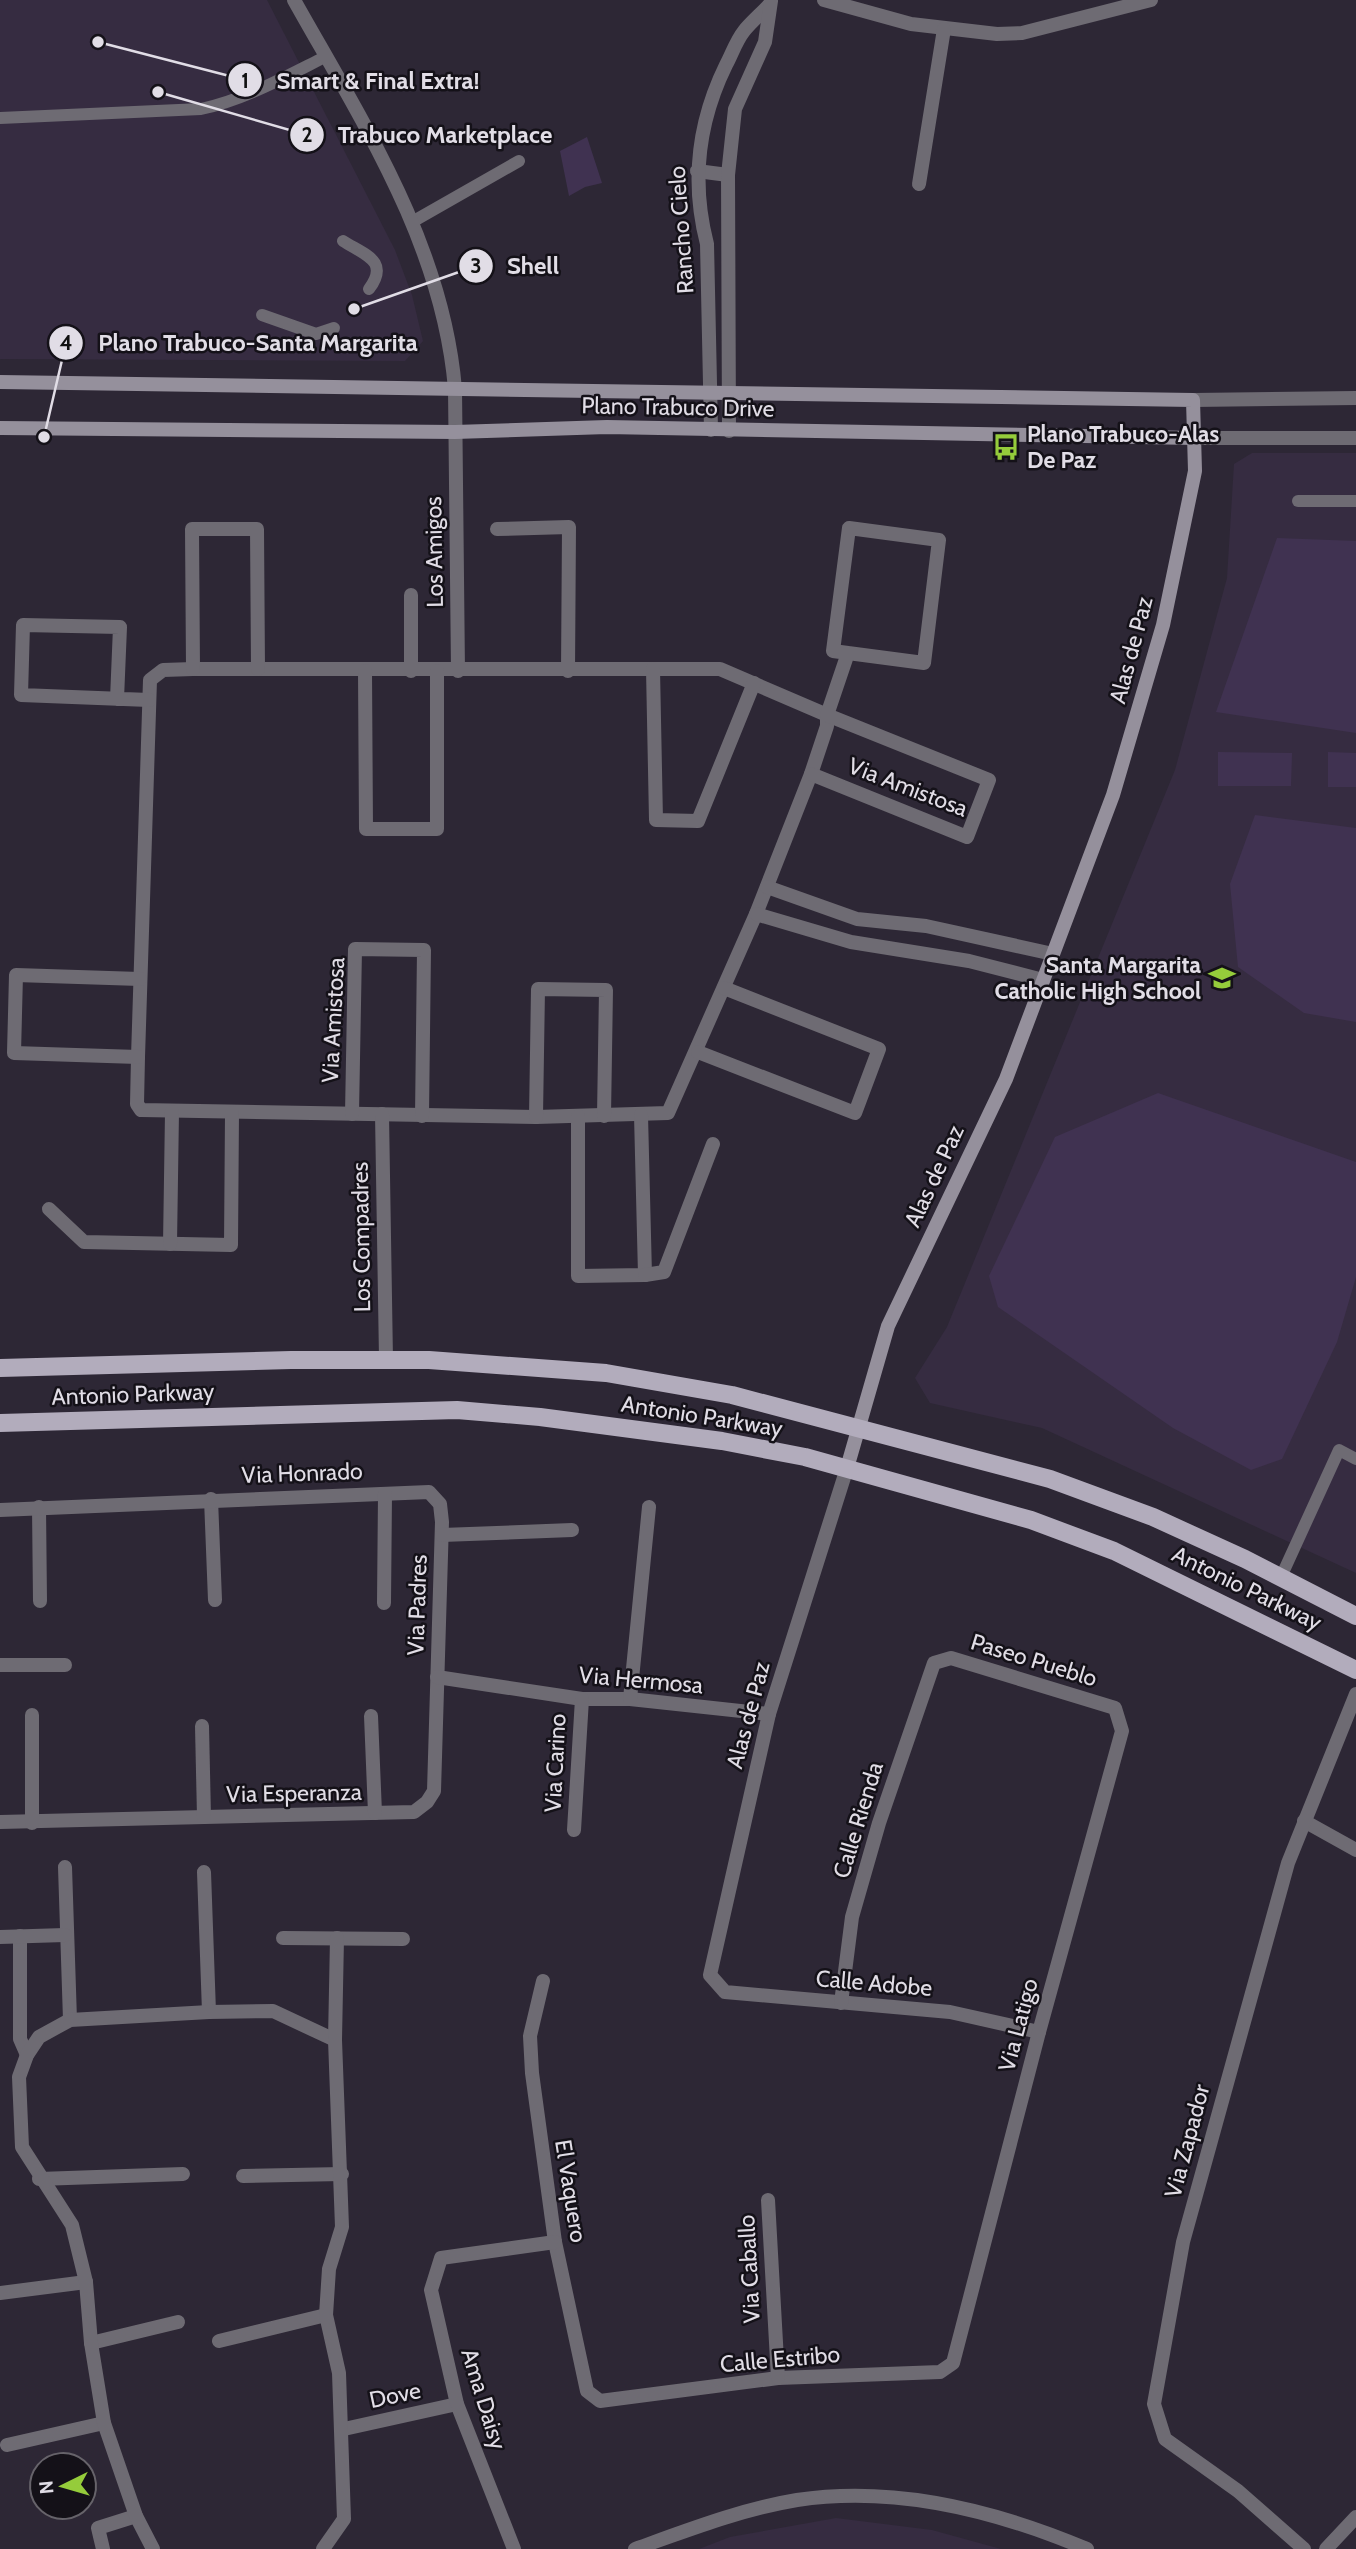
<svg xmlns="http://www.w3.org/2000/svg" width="1356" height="2549" font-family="Cabin,sans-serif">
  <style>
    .built { fill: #362c41 }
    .green { fill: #403251 }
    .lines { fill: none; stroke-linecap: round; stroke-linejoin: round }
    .service { stroke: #6e6b73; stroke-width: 12 }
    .minor { stroke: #6e6b73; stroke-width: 14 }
    .tertiary { stroke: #6e6b73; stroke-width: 14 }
    .secondary { stroke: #95909c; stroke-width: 14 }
    .primary { stroke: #b2acbc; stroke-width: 18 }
    .labels { text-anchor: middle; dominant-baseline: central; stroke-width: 5; stroke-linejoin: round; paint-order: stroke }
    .street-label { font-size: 23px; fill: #e1dde6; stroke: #141118 }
    .poi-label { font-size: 23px; font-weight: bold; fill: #e1dde6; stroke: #141118; text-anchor: start }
    .leader { fill: none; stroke: #e1dde6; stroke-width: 2.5 }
    .callout-dot { fill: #e1dde6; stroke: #141118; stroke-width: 2.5 }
    .mark-label { font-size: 21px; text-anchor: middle; font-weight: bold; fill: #111 }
    .callout-label { font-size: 24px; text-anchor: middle; font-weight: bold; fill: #e1dde6; stroke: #141118; stroke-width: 5; stroke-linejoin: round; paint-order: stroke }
  </style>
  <rect width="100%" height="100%" fill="#2d2735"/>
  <g class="built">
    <path d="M0,0H267L395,250L412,295L423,341L405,361L0,359Z"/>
    <path d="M1252,453H1356V1573L1042,1428L930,1403L915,1378L947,1327L1175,770L1227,578L1234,464Z"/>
    <path d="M836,2518L932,2530L1001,2549H699L730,2537Z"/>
  </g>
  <g class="green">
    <path d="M587,137L602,183L585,187L569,196L560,151Z"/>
    <path d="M1277,538L1356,541V733L1216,712Z"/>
    <path d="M1218,752L1292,753L1291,786H1218Z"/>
    <path d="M1328,752L1356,753V787H1328Z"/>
    <path d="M1255,815L1356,828V1022L1304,1013L1238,967L1230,884Z"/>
    <path d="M1158,1093L1356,1162V1277L1337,1342L1282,1459L1251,1470L1173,1428L998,1307L989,1276L1055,1137Z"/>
  </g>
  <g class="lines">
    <g class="service">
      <path d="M0,118L201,109C244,100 285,77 325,57"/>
      <path d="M412,222L519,161"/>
      <path d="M343,241C365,255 390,261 369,289"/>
      <path d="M262,315L316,334L334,328"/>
      <path d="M1298,501H1356"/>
      <path d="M1281,1577L1339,1450L1356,1459"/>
    </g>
    <g class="minor">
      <path d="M294,0C363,123 443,245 455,389L458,671"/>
      <path d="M824,0L911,24L997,34L1022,33L1151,0"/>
      <path d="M697,171L728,175"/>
      <path d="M919,184L944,29"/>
      <path d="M711,430L707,244C691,182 698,122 726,65C732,54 736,41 744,31C751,22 762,13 770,4"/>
      <path d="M729,431L728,175L735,109L765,42L771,1"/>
      <path d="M497,529L569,527L568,671"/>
      <path d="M193,669H720L827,715V726L811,774L756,914L668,1113L536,1117L141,1110L137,1104L138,1057L150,680L163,670Z"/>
      <path d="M193,669L192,529H257L258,669"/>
      <path d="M653,669L656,820L698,821L754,683"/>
      <path d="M365,671L366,829H437V671"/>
      <path d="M411,671V595"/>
      <path d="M117,699L120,627L23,625L21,695L149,700"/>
      <path d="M811,774L967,837L989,780L827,715L848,653L833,651L849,528L939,540L924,663L848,653"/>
      <path d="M767,887L857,919L926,926L1053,954"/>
      <path d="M756,914L851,942L969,961L1043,980"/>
      <path d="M698,1052L855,1113L879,1049L724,988"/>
      <path d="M138,1057L14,1053L16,975L140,979"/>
      <path d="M352,1114L355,949L424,950L422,1116"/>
      <path d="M382,1114L386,1359"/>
      <path d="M578,1116V1276L645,1275L641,1115"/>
      <path d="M536,1117L538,989L606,990L604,1116"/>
      <path d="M49,1209L84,1242L231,1245L232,1113"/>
      <path d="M170,1244L172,1112"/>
      <path d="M645,1275L664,1272L713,1144"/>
      <path d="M847,1468L769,1714L710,1975L725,1992L950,2012L1039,2032"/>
      <path d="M211,1499L215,1600"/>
      <path d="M39,1507L40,1601"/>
      <path d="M0,1510L429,1492L440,1504L442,1522L434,1791L427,1802L414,1812L0,1822"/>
      <path d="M442,1535L572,1530"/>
      <path d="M384,1603L385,1494"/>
      <path d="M0,1665H65"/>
      <path d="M437,1677L582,1699H630L769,1714"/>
      <path d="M630,1699L649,1507"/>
      <path d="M32,1715V1823"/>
      <path d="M371,1716L375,1813"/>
      <path d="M202,1726L204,1817"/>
      <path d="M1304,1821L1356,1850"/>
      <path d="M574,1830L582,1699"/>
      <path d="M65,1867L70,2020"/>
      <path d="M204,1872L209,2012"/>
      <path d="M20,1936V2039L27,2055"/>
      <path d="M0,1937L65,1935"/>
      <path d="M283,1938L403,1939"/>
      <path d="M543,1981L530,2036L532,2073L555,2242L587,2391L600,2401L778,2378L940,2372L953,2363L1039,2032L1122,1731L1115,1708L951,1658L934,1663L879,1823L852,1917L841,2003"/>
      <path d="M243,2176L342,2174"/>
      <path d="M39,2179L183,2174"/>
      <path d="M768,2200L778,2378"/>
      <path d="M0,2293L86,2282"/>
      <path d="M219,2341L326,2315"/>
      <path d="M91,2343L178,2322"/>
      <path d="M344,2429L457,2404"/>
      <path d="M7,2445L104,2423"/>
      <path d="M103,2549L98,2528L136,2516"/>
      <path d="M153,2549L136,2516L104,2423L91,2343L86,2282L72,2225L22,2147L19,2077L27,2055L39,2037L70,2020L209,2012L273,2011L335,2040"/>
      <path d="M323,2549L344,2519L339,2373L326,2315L329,2269L342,2227L335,2040L337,1938"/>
      <path d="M514,2549L457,2404L431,2290L441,2258L555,2242"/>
      <path d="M1304,2549L1238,2491L1165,2439L1154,2404L1183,2242L1288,1863L1356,1694"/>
      <path d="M1326,2549L1356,2517"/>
    </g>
    <g class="tertiary">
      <path d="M1193,400L1356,398"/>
      <path d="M1194,438H1356"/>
      <path d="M635,2549C688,2530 742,2509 797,2500C896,2485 997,2511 1087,2549"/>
    </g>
    <g class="secondary">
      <path d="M0,382C398,389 796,391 1193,400L1195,471L1163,625L1113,795L1006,1079L888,1326L847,1468"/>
      <path d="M0,428L455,432L607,427L1194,438"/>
    </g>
    <g class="primary">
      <path d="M0,1368L291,1360H429L606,1373L732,1395L1050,1479L1153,1517L1245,1559L1356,1616"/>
      <path d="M0,1423L457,1410L540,1417L722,1441L805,1457L1031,1520L1114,1551L1356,1670"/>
    </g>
  </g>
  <defs>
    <symbol id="bus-bare" viewBox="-9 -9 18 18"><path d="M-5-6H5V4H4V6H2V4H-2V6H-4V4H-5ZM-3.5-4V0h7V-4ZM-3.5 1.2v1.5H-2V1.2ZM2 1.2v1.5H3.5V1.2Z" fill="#95cc3b" stroke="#141118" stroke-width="2.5" paint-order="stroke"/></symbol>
    <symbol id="school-bare" viewBox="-9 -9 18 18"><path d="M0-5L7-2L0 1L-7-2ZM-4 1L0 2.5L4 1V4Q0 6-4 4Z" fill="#95cc3b" stroke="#141118" stroke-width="2.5" paint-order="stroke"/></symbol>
  </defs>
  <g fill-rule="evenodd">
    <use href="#bus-bare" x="987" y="428" width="38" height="38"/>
    <use href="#school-bare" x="1203" y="959" width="38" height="38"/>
  </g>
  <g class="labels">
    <g class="street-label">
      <text transform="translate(681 230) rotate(-94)">Rancho Cielo</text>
      <text transform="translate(678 407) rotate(1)">Plano Trabuco Drive</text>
      <text transform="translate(434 552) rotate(-91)">Los Amigos</text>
      <text transform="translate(1131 650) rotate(-75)">Alas de Paz</text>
      <text transform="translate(908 787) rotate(21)">Via Amistosa</text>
      <text transform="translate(333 1020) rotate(-87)">Via Amistosa</text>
      <text transform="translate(934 1176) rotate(-65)">Alas de Paz</text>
      <text transform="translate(361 1237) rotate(-91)">Los Compadres</text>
      <text transform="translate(133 1394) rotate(-2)">Antonio Parkway</text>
      <text transform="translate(702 1416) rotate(9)">Antonio Parkway</text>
      <text transform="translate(302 1473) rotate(-2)">Via Honrado</text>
      <text transform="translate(1247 1588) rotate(26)">Antonio Parkway</text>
      <text transform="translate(417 1605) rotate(-88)">Via Padres</text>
      <text transform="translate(1034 1660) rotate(17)">Paseo Pueblo</text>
      <text transform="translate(641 1680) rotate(5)">Via Hermosa</text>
      <text transform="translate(748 1715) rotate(-75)">Alas de Paz</text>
      <text transform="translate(555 1763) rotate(-87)">Via Carino</text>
      <text transform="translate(294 1793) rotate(-1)">Via Esperanza</text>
      <text transform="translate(858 1820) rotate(-73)">Calle Rienda</text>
      <text transform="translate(874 1983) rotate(5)">Calle Adobe</text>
      <text transform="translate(1018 2025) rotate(-75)">Via Latigo</text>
      <text transform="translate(1187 2141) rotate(-75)">Via Zapador</text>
      <text transform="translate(571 2191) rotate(81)">El Vaquero</text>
      <text transform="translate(749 2269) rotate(-93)">Via Caballo</text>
      <text transform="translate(780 2359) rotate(-5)">Calle Estribo</text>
      <text transform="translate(395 2395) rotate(-12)">Dove</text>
      <text transform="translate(484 2399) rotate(73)">Ama Daisy</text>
    </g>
    <g class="poi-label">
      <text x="1027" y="434">Plano Trabuco-Alas<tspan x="1027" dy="26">De Paz</tspan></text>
      <text x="1201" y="965" text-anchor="end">Santa Margarita<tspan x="1201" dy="26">Catholic High School</tspan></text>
    </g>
  </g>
  <path class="leader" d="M98 42L245 80M158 92L307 135M354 309L476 266M44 437L66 343"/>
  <g class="callout-dot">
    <circle cx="98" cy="42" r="7"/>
    <circle cx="158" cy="92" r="7"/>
    <circle cx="354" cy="309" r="7"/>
    <circle cx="44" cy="437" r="7"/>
    <circle cx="245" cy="80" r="18"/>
    <circle cx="307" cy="135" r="18"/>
    <circle cx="476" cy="266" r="18"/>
    <circle cx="66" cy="343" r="18"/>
  </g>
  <g class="mark-label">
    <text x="245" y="88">1</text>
    <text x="307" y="142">2</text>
    <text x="476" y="273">3</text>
    <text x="66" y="350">4</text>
  </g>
  <g class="callout-label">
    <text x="378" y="89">Smart &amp; Final Extra!</text>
    <text x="445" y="143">Trabuco Marketplace</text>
    <text x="533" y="274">Shell</text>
    <text x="258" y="351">Plano Trabuco-Santa Margarita</text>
  </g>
  <g transform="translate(63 2486) rotate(265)"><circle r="33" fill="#141118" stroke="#66636a" stroke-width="2"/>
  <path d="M0-5L12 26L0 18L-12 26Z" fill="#95cc3b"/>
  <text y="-10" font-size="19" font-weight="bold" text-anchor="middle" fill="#e1dde6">N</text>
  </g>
</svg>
